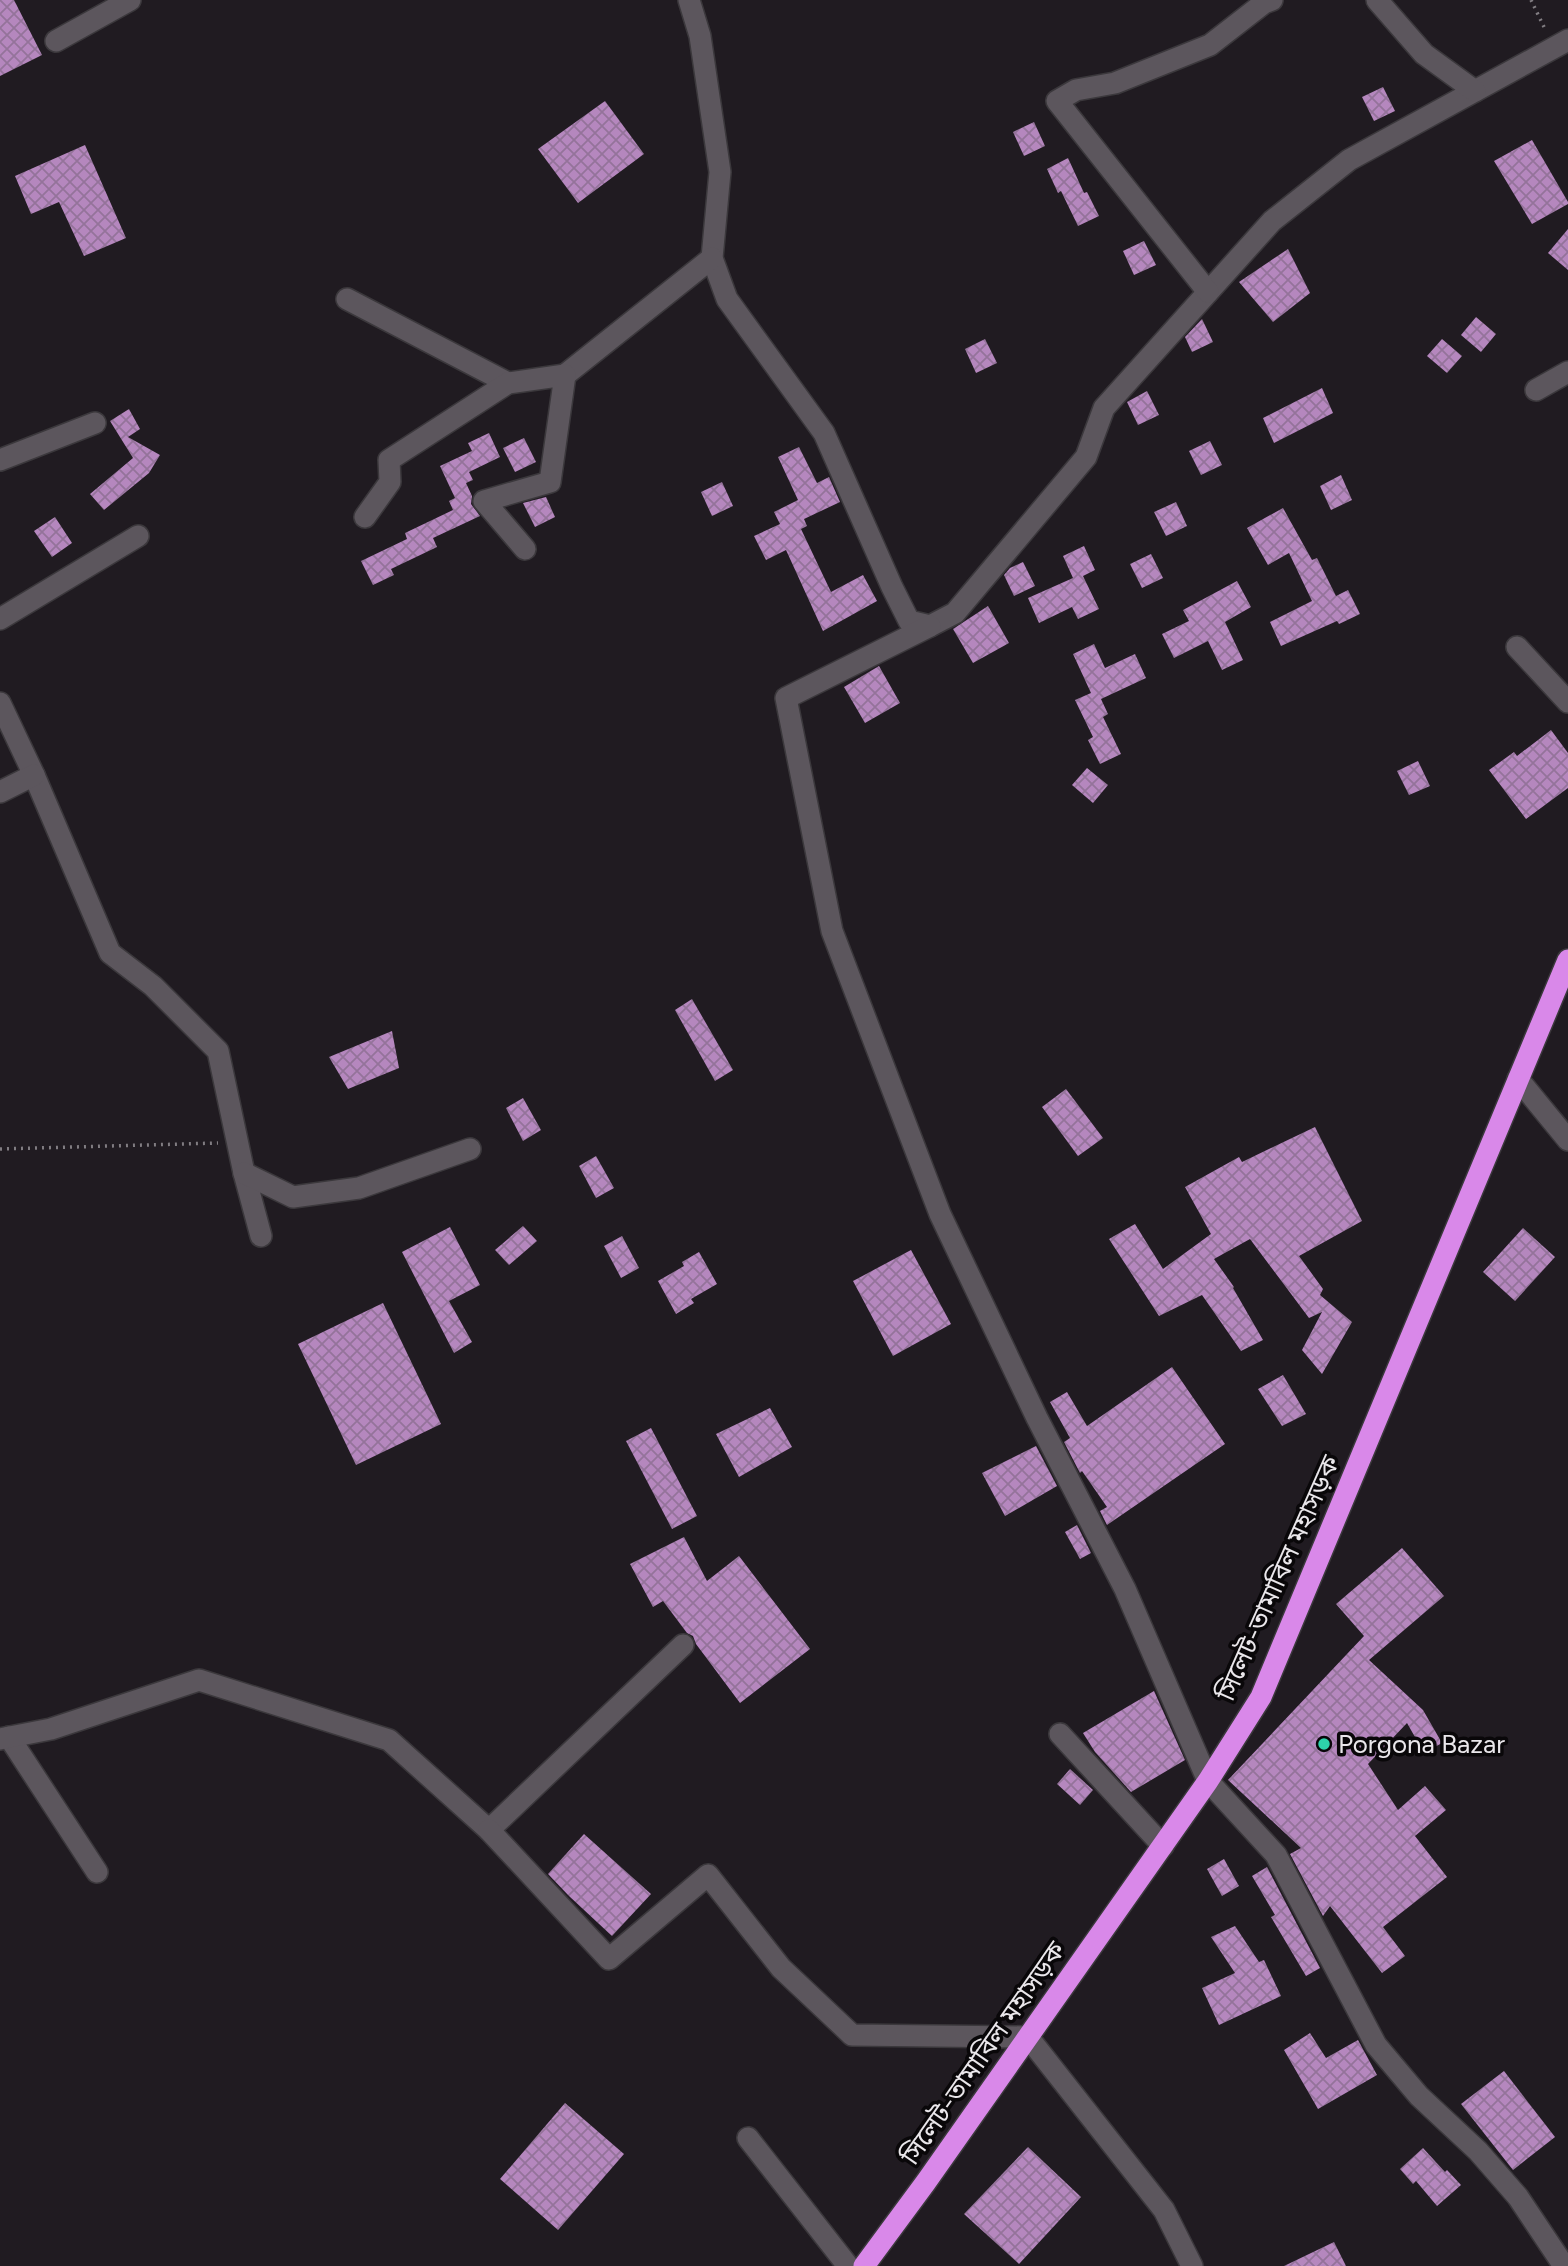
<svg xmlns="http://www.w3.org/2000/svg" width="1568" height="2266" font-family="Figtree,'Noto Sans Bengali',sans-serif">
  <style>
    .building { fill: url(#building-cross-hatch) }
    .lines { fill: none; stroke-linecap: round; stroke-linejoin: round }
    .minor-casing { stroke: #3b383c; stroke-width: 24 }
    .highway-casing { stroke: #3b383c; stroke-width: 24 }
    .path { stroke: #817d82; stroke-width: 3.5; stroke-dasharray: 2 5; stroke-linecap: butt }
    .minor { stroke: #5c565d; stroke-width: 21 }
    .highway { stroke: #d988e9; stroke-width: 21 }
    .poi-dot { fill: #2dd4ab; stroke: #090709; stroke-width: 2.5 }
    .labels { text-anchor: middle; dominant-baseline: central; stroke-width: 7; stroke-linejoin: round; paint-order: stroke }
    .street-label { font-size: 26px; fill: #eae7eb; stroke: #090709 }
    .poi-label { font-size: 26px; fill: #eae7eb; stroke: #090709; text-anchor: start }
  </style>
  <defs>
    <pattern id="building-cross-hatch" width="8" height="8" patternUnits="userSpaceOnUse" patternTransform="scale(1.75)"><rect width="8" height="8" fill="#b587be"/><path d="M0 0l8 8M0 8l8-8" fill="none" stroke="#94739a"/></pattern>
  </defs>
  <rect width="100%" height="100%" fill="#201b21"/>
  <g class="building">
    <path d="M0,0H14L42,55L0,76Z"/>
    <path d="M1383,87L1395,111L1374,121L1362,97Z"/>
    <path d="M605,101L644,154L578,203L538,149Z"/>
    <path d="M1034,122L1045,146L1024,156L1013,132Z"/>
    <path d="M1532,140L1568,202V204L1532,224L1494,161Z"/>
    <path d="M85,145L126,238L84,256L59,202L31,214L15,176Z"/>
    <path d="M1068,158L1084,193L1087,192L1099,216L1078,226L1061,191L1058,193L1047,169Z"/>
    <path d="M1568,229V270L1548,253Z"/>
    <path d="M1144,241L1156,265L1134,275L1123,251Z"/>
    <path d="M1288,249L1310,293L1273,322L1239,282Z"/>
    <path d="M1476,317L1496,334L1481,352L1461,335Z"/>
    <path d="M1202,319L1213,342L1192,352L1185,337Z"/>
    <path d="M985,339L997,363L976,373L965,349Z"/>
    <path d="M1442,339L1462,356L1447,373L1427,356Z"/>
    <path d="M1322,388L1333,413L1274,443L1263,418Z"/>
    <path d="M1147,391L1159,415L1138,425L1127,402Z"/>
    <path d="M129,409L140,429L128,437L160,455L149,473L104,510L90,494L133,458L110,421Z"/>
    <path d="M489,433L500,457L469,472L473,480L466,483L472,496L471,504L480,516L433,538L437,547L391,569L394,575L373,585L361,561L407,539L405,533L453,510L449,501L455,498L440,466L472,451L468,443Z"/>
    <path d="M524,438L536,462L515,472L503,448Z"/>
    <path d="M1210,441L1222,465L1201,475L1189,451Z"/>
    <path d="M799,447L817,483L829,477L840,502L804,519L807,526L801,529L831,592L863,575L877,601L823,631L786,550L766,560L754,536L780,524L774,512L798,500L778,457Z"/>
    <path d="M1341,475L1352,500L1331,510L1320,486Z"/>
    <path d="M722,482L733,506L712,516L701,492Z"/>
    <path d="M546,497L555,517L535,527L523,503Z"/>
    <path d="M1176,502L1187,526L1166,536L1154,512Z"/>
    <path d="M1283,508L1312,560L1317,558L1336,596L1348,590L1360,614L1339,624L1337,621L1281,646L1270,622L1312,601L1289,553L1268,565L1247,528Z"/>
    <path d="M55,517L72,543L52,557L34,531Z"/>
    <path d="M1084,546L1095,570L1083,576L1099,609L1078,619L1072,607L1039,623L1028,598L1073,578L1063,556Z"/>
    <path d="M1151,554L1163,578L1142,588L1130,564Z"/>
    <path d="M1023,562L1035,586L1014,596L1004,575L1010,568Z"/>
    <path d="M1237,581L1251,607L1225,622L1243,660L1222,670L1208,641L1174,658L1162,634L1189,621L1183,610Z"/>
    <path d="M988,606L1009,643L973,663L953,629Z"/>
    <path d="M1094,644L1105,668L1135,654L1146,678L1101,699L1108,714L1103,717L1121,754L1100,764L1088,740L1093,737L1075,700L1091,693L1073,654Z"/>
    <path d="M879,666L900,703L865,723L844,687Z"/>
    <path d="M1551,730L1568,753V788L1526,819L1489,770L1514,752L1517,756Z"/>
    <path d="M1418,761L1430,786L1409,795L1397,771Z"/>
    <path d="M1087,768L1108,785L1093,803L1072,785Z"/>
    <path d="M692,999L733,1070L715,1081L675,1010Z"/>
    <path d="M392,1031L399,1068L348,1089L329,1057Z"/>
    <path d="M1066,1089L1103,1138L1078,1156L1042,1107Z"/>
    <path d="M523,1098L541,1130L523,1141L506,1108Z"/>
    <path d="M1315,1127L1362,1221L1299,1256L1323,1289L1320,1295L1352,1322L1322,1374L1302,1350L1322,1312L1309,1318L1250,1239L1214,1259L1234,1287L1233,1288L1263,1340L1241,1351L1202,1295L1159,1316L1109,1239L1135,1224L1163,1269L1211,1234L1185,1187L1239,1157L1242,1162Z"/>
    <path d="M596,1156L614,1188L596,1198L579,1166Z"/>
    <path d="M523,1226L537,1241L509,1265L495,1250Z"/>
    <path d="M450,1227L480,1285L449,1301L472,1342L454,1353L402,1252Z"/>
    <path d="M1523,1228L1555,1257L1515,1301L1483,1272Z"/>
    <path d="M622,1236L639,1268L621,1278L604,1246Z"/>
    <path d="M911,1250L951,1324L893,1356L853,1281Z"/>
    <path d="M699,1252L717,1284L691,1299L694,1303L676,1314L658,1281L684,1266L682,1262Z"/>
    <path d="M383,1303L441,1424L356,1465L298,1344Z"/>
    <path d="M1172,1367L1225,1444L1107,1525L1100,1511L1107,1507L1082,1471L1080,1473L1064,1442L1070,1438L1050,1402L1067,1392L1087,1426Z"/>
    <path d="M1283,1375L1306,1414L1282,1426L1258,1389Z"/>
    <path d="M770,1408L792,1447L739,1477L716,1434Z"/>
    <path d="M651,1428L697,1516L672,1529L626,1441Z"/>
    <path d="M1036,1446L1057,1486L1005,1516L982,1473Z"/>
    <path d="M1077,1525L1091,1553L1080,1559L1065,1532Z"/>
    <path d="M684,1537L707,1581L739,1556L810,1649L740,1703L696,1644L693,1636L687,1633L663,1601L653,1607L630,1564Z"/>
    <path d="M1402,1548L1444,1596L1369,1660L1423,1710L1442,1743L1424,1753L1407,1723L1368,1764L1398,1810L1425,1786L1446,1810L1415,1836L1447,1877L1383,1927L1405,1956L1382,1973L1330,1906L1323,1916L1290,1854L1301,1848L1228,1780L1364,1636L1336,1604Z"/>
    <path d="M1154,1691L1185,1760L1131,1792L1095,1752L1083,1733Z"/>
    <path d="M1070,1769L1093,1790L1080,1805L1057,1784Z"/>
    <path d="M584,1834L651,1894L612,1936L569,1896L548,1874Z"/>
    <path d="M1224,1859L1239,1886L1222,1896L1207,1869Z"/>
    <path d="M1267,1867L1320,1968L1306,1976L1271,1917L1275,1915L1252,1876Z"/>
    <path d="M1235,1926L1259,1962L1264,1960L1281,1996L1219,2025L1202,1988L1235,1973L1211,1937Z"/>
    <path d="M1310,2033L1326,2058L1358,2040L1377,2075L1318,2109L1284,2050Z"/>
    <path d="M1504,2071L1555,2137L1513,2170L1461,2104Z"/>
    <path d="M565,2103L624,2154L558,2230L500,2179Z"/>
    <path d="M1028,2147L1081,2197L1019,2264L964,2214Z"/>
    <path d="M1423,2148L1445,2172L1447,2170L1461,2185L1437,2206L1416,2181L1413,2184L1400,2169Z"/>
    <path d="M1334,2242L1346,2266H1284Z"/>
  </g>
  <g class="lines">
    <defs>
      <g id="minor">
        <path d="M689,0L700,36L720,172L712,258L727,299L824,433L892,587L909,621L930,626L955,613L1086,457L1104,408L1272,221L1349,160L1568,40"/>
        <path d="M1377,0L1424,54L1475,91"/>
        <path d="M56,41L130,0"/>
        <path d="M1208,292L1057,101L1076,90L1115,83L1210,45L1264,3L1272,0"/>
        <path d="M347,299L508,383"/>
        <path d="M565,375L712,258"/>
        <path d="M1536,390L1568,372"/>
        <path d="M0,460L95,423"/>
        <path d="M365,517L390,482L389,460L508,383L565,375L550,482L484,501L525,549"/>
        <path d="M0,619L138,536"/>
        <path d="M930,626L786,698L832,931L940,1214L1037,1418L1125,1589L1208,1781L1276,1855L1376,2045L1419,2096L1478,2151L1518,2197L1564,2266"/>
        <path d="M1517,647L1568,702"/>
        <path d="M0,703L34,775L110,953L153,986L218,1051L244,1173L261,1236"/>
        <path d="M0,792L34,775"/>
        <path d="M1518,1079L1568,1140"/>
        <path d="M244,1173L293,1197L359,1188L470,1149"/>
        <path d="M1060,1734L1163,1846"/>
        <path d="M9,1737L97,1872"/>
        <path d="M0,1739L51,1729L199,1680L389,1740L489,1830L683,1645"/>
        <path d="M489,1830L609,1959L708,1875L781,1968L852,2035L1028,2037L1164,2210L1192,2266"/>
        <path d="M748,2138L848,2266"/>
      </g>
      <path id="highway" d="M864,2266L926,2182L1208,1781L1261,1697L1568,960"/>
    </defs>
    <use href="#minor" class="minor-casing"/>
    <use href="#highway" class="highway-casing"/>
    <g class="path">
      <path d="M1531,0L1545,29"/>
      <path d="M0,1149L218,1143"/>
    </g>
    <use href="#minor" class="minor"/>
    <use href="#highway" class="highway"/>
  </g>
  <circle class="poi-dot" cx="1324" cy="1744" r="7"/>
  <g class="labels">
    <g class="street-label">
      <text transform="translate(1278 1578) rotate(-66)">সিলেট-তামাবিল মহাসড়ক</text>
      <text transform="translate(983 2053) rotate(-55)">সিলেট-তামাবিল মহাসড়ক</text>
    </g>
    <g class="poi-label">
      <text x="1338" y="1744">Porgona Bazar</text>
    </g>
  </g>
</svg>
